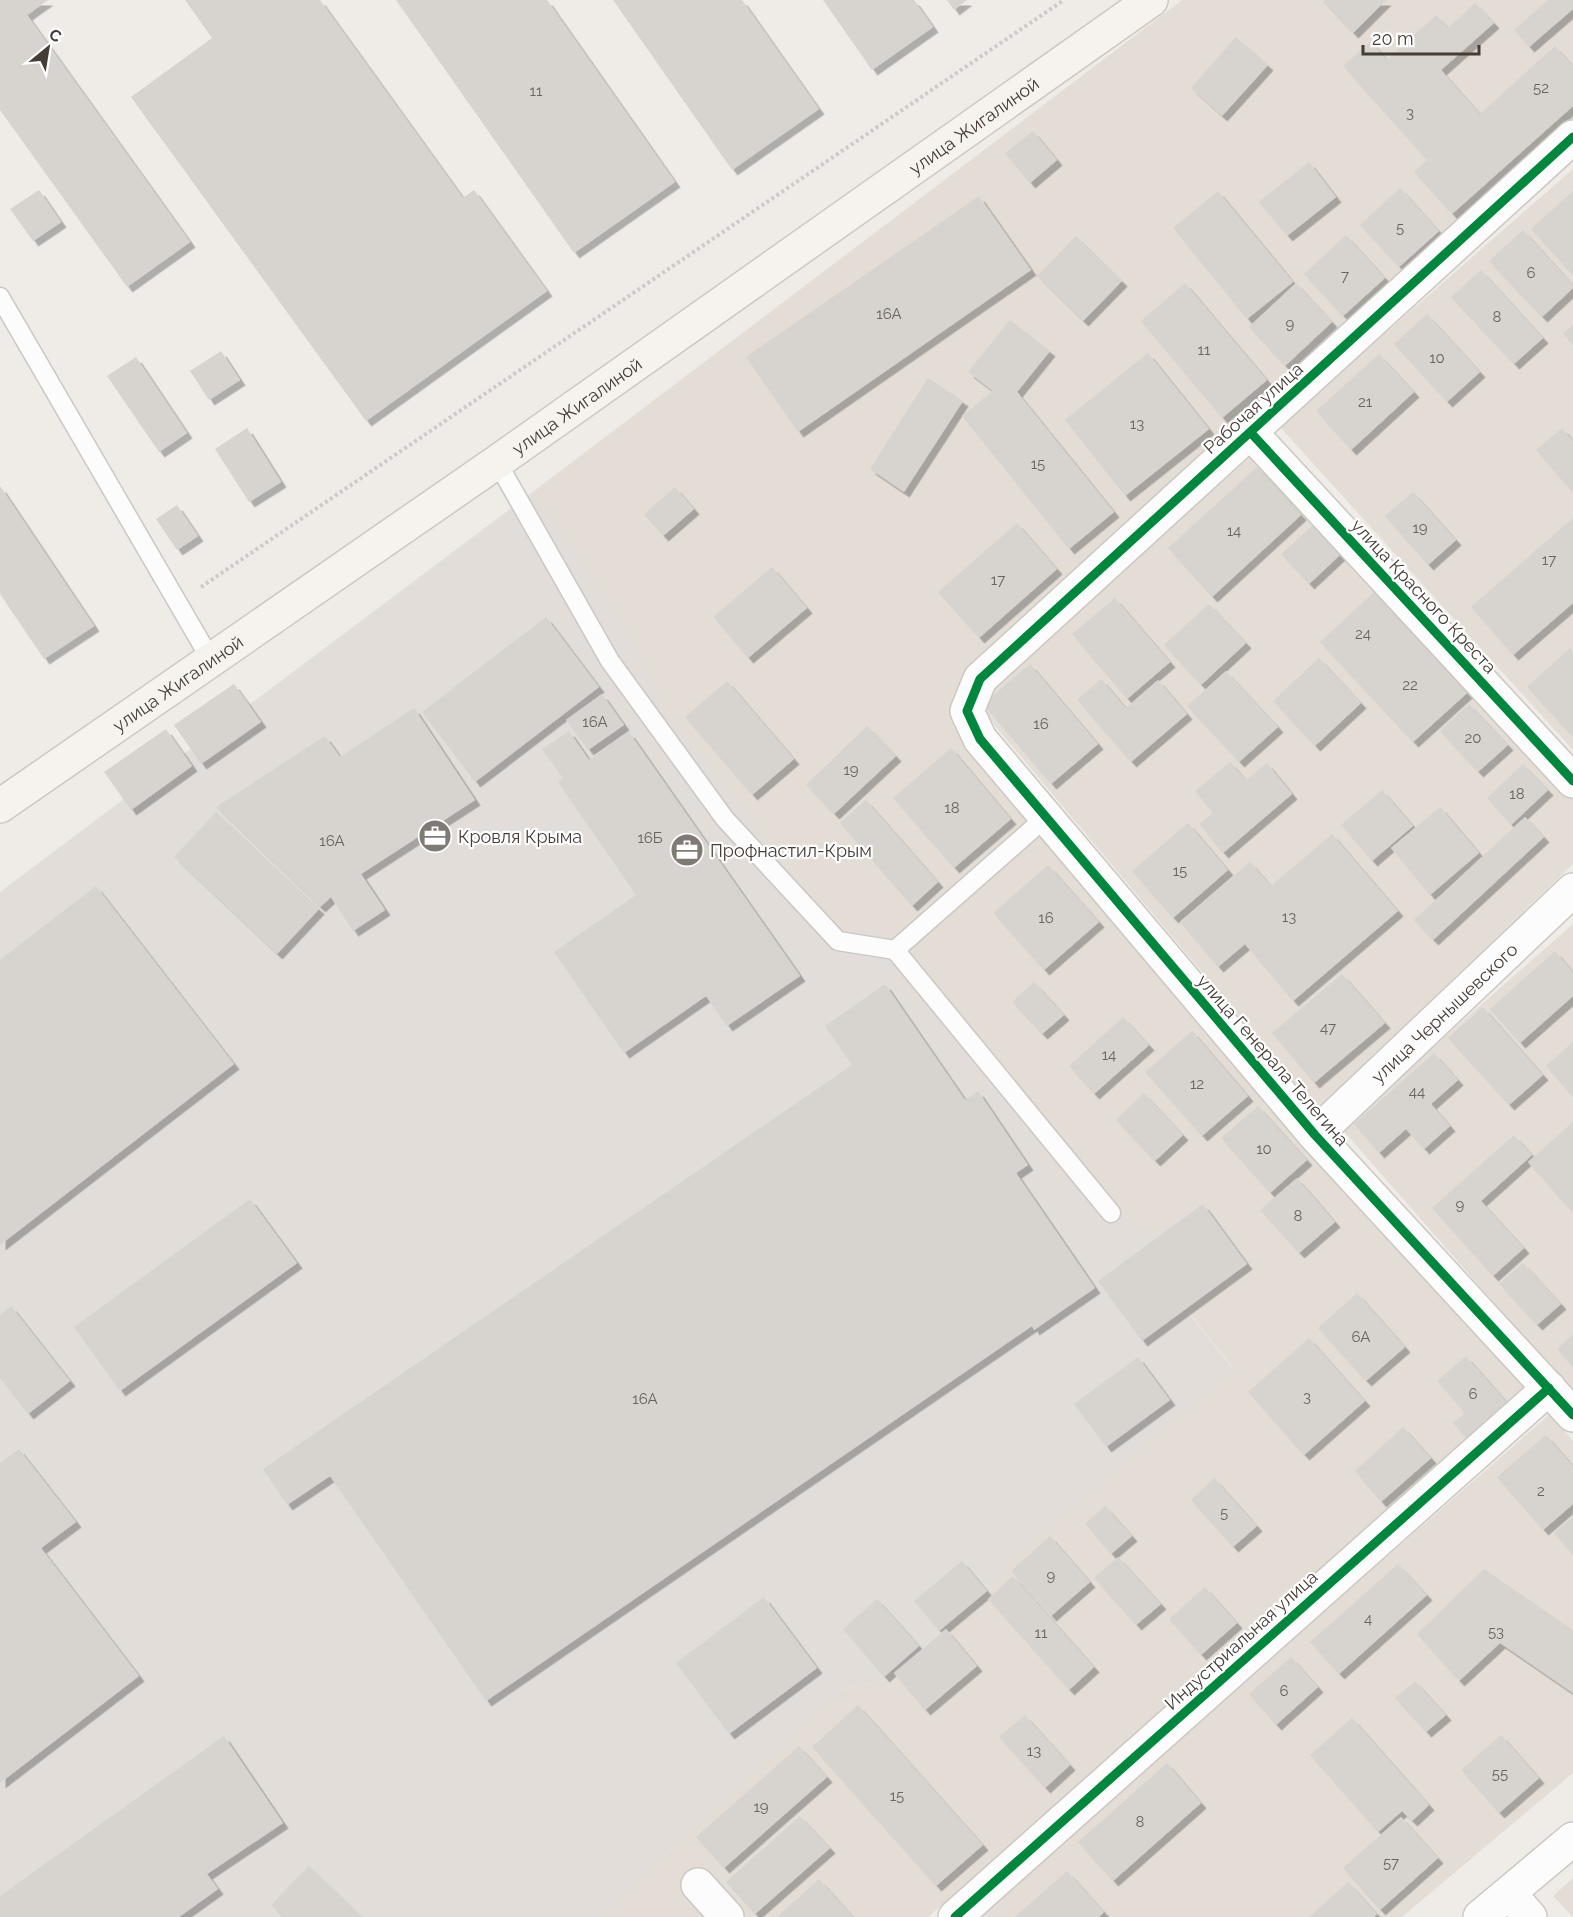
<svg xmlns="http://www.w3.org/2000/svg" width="1573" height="1917" font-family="Raleway,sans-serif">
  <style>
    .residential { fill: #e3ddd6 }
    .industrial { fill: #e2ddd9 }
    .building { fill: #d7d3cf; filter: url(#shadow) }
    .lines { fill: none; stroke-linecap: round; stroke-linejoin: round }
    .lane-casing { stroke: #cbc8c4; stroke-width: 21 }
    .street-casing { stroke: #cbc8c4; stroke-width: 36 }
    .secondary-casing { stroke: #cec8bf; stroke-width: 36 }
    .path { stroke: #cdcac7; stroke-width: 4; stroke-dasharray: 3 3; stroke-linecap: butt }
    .lane { stroke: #fdfcfc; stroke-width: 18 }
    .street { stroke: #fdfcfc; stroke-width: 33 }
    .secondary { stroke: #f6f3ee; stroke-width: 33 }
    .cycleway-casing { stroke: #fff; stroke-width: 13 }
    .cycleway { stroke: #00873e; stroke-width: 9 }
    .labels { text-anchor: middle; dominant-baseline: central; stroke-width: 4.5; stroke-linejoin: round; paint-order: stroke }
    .number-label { font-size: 15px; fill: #6b635d }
    .street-label { font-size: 18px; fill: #453c35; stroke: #fff }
    .poi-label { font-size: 18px; fill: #453c35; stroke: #fff; text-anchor: start }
  </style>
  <defs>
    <filter id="shadow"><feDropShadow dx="5.5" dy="5.5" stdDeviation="0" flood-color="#0004"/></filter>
  </defs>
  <rect width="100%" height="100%" fill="#efece8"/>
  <g class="residential">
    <path d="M1182,0H1573V120L966,672L957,709L1536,1388L928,1917H598L843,1689L883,1681L990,1591L1004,1565L1234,1369L1188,1311L1146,1239L894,943L843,936L671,717L633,640L534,491Z"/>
    <path d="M1573,169V750L1279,426Z"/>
    <path d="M1257,451L1573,799V864L1317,1109L975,702Z"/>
    <path d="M1573,924V1393L1341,1128Z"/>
    <path d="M1550,1414L1573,1441V1773L1402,1917H975Z"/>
    <path d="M1573,1878V1917L1553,1896Z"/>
  </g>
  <path class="industrial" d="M534,491L633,640L671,717L843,936L894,943L1146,1239L1205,1200L1252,1263L1188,1312L1234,1370L1004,1565L990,1591L883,1681L843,1689L598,1917H0V892Z"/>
  <g class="building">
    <path d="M0,0H48L27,15L190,242L127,287L0,110Z"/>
    <path d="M185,0H320L463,198L474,190L547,291L366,421L131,97L212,38Z"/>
    <path d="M396,0H547L675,182L574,253Z"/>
    <path d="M613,0H742L819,109L732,170Z"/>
    <path d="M823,0H914L933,27L872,70Z"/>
    <path d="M947,0H967L954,10Z"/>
    <path d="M1325,0H1386L1353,33L1323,2Z"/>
    <path d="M1548,0H1573V9L1529,47L1514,30Z"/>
    <path d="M1475,3L1494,23L1441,70L1480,114L1555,46L1573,66V106L1452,214L1414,172L1427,160L1343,66L1371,41L1387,60L1436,15L1448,28Z"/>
    <path d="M1236,37L1268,65L1222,116L1191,88Z"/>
    <path d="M1033,131L1057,160L1030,183L1005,153Z"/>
    <path d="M1309,162L1336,197L1287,236L1259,202Z"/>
    <path d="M1400,188L1439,231L1399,267L1360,225Z"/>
    <path d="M39,190L61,222L33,241L10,209Z"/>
    <path d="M1218,191L1293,282L1247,319L1173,228Z"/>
    <path d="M1573,191V275L1531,229Z"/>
    <path d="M979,196L1031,270L798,432L746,357Z"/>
    <path d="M1523,230L1573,285V288L1542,317L1489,261Z"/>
    <path d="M1346,235L1385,278L1343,316L1304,274Z"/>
    <path d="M1076,236L1122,281L1083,321L1037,276Z"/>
    <path d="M1481,270L1543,338L1514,364L1451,297Z"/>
    <path d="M1185,283L1267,380L1222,418L1141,321Z"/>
    <path d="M1296,283L1332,322L1285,366L1249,327Z"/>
    <path d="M1427,314L1480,372L1447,402L1394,344Z"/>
    <path d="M1010,320L1050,351L1017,392L1114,512L1069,549L962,416L993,391L968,372Z"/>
    <path d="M1573,325V345L1563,333Z"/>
    <path d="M221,351L240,380L209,400L190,371Z"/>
    <path d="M1148,353L1209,429L1125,496L1065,420Z"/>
    <path d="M1379,354L1414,392L1351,450L1316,411Z"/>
    <path d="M136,357L187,433L159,452L107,376Z"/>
    <path d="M928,378L963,401L904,492L870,469Z"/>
    <path d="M247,428L281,482L249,502L215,449Z"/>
    <path d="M1562,428L1573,441V493L1536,450Z"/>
    <path d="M1257,467L1301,515L1212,597L1168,548Z"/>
    <path d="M0,486L94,626L44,659L0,594Z"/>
    <path d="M675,487L694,509L663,536L644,514Z"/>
    <path d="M1413,492L1456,540L1428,565L1385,516Z"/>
    <path d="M177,505L198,536L177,550L156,519Z"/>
    <path d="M1573,518V603L1513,655L1471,607Z"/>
    <path d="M1017,523L1057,569L979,638L938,592Z"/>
    <path d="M1313,525L1341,554L1309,584L1281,554Z"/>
    <path d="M772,567L807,608L748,658L713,617Z"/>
    <path d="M1374,592L1467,693L1413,742L1320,642Z"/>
    <path d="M1115,598L1170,662L1127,699L1072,634Z"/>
    <path d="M1209,604L1246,643L1201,685L1164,645Z"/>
    <path d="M546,617L599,687L475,782L422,712Z"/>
    <path d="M1570,648L1573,652V737L1527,687Z"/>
    <path d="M1319,658L1361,703L1315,746L1273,701Z"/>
    <path d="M1030,664L1098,744L1051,784L983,704Z"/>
    <path d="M1226,671L1278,727L1239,762L1187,706Z"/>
    <path d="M1101,679L1126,708L1158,680L1187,714L1131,762L1077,700Z"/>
    <path d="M727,681L794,759L752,795L685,717Z"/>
    <path d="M234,684L261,722L201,764L174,725Z"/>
    <path d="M602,694L624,725L588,750L566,720Z"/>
    <path d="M1469,704L1508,745L1478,772L1440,731Z"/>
    <path d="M414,708L475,800L361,874L385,910L353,931L331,897L320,907L216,807L325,736L340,757Z"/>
    <path d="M867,726L896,756L834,814L806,785Z"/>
    <path d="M166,729L192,766L131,810L104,772Z"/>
    <path d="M569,731L589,760L629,732L800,976L727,1026L706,996L624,1053L554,952L636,895L558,782L563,778L542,749Z"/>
    <path d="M951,748L1011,819L954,868L893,798Z"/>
    <path d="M1230,762L1246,780L1267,763L1292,794L1223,853L1199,824L1213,813L1195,791Z"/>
    <path d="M1523,764L1548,790L1511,825L1487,798Z"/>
    <path d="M1382,790L1413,826L1372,861L1341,825Z"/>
    <path d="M866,800L938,882L912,906L840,823Z"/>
    <path d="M1440,807L1479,853L1430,895L1391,848Z"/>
    <path d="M216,812L319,909L277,954L174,857Z"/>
    <path d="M1525,817L1544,837L1433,940L1414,920Z"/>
    <path d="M1188,823L1228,870L1173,918L1132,871Z"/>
    <path d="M1332,834L1398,911L1293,1001L1245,944L1218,967L1180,922L1250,862L1271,886Z"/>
    <path d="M1048,865L1099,922L1044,970L993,913Z"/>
    <path d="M96,886L234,1064L0,1245V960Z"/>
    <path d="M1555,951L1573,972V996L1520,1043L1490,1009Z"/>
    <path d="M1342,974L1385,1023L1314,1083L1272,1033Z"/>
    <path d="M1034,982L1064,1015L1042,1034L1012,1002Z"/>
    <path d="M885,984L965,1100L978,1091L1028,1165L1016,1173L1095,1288L1034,1330L1032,1326L486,1701L330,1476L287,1505L263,1469L852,1065L825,1026Z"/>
    <path d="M1483,1007L1543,1075L1509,1105L1448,1038Z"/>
    <path d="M1123,1017L1149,1045L1094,1094L1069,1066Z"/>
    <path d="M1192,1031L1248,1096L1202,1136L1145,1072Z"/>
    <path d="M1573,1042V1097L1546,1066Z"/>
    <path d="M1434,1053L1458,1080L1431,1104L1450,1126L1424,1149L1406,1129L1379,1153L1354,1124Z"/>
    <path d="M1144,1093L1183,1135L1155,1161L1116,1120Z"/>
    <path d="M1258,1106L1307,1160L1270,1193L1221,1138Z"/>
    <path d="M1573,1122V1213L1528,1162Z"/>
    <path d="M1514,1135L1532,1155L1481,1201L1524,1248L1493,1276L1432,1208Z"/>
    <path d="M1297,1178L1335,1222L1299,1253L1260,1210Z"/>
    <path d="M250,1199L297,1263L120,1391L74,1327Z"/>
    <path d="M1203,1204L1247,1264L1142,1341L1098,1281Z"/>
    <path d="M1523,1263L1561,1304L1537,1325L1499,1284Z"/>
    <path d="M1357,1293L1405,1347L1366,1381L1318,1328Z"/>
    <path d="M11,1306L70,1381L28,1414L0,1378V1315Z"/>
    <path d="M1573,1334V1367L1557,1349Z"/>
    <path d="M1309,1338L1365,1401L1304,1455L1248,1392Z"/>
    <path d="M1466,1356L1510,1406L1469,1441L1453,1423L1465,1413L1437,1381Z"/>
    <path d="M1138,1357L1170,1400L1106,1447L1074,1404Z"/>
    <path d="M1403,1427L1431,1458L1381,1502L1355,1471Z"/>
    <path d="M1546,1435L1573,1466V1504L1543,1530L1497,1477Z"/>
    <path d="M19,1449L76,1522L41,1548L139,1676L0,1783V1463Z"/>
    <path d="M1214,1478L1257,1526L1233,1547L1191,1500Z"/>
    <path d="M1105,1506L1132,1536L1111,1554L1085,1524Z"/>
    <path d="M1573,1517V1555L1554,1533Z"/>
    <path d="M1050,1536L1090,1582L1051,1616L1011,1571Z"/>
    <path d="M1118,1557L1161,1604L1136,1625L1094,1578Z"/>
    <path d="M962,1561L987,1591L939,1631L914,1601Z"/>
    <path d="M1398,1564L1427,1595L1339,1674L1310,1642Z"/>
    <path d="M1484,1569L1573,1630V1693L1500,1643L1459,1681L1417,1634Z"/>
    <path d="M1013,1576L1094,1667L1069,1690L988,1599Z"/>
    <path d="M1205,1587L1237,1623L1201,1655L1169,1619Z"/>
    <path d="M764,1597L817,1668L729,1734L676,1663Z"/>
    <path d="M877,1599L919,1646L884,1677L843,1629Z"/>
    <path d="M946,1629L977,1666L925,1710L894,1673Z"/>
    <path d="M1291,1657L1318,1687L1276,1725L1249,1694Z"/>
    <path d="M1415,1681L1446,1715L1426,1732L1395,1698Z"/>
    <path d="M858,1705L983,1845L936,1886L812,1747Z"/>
    <path d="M1025,1715L1070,1765L1045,1788L999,1737Z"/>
    <path d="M1352,1718L1429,1805L1412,1821L1402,1811L1378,1832L1310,1755Z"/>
    <path d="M1501,1735L1539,1778L1499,1813L1461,1770Z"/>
    <path d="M224,1736L283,1823L207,1874L218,1889L179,1917H0V1896Z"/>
    <path d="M799,1746L827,1777L724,1868L696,1837Z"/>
    <path d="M1167,1763L1201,1803L1113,1881L1078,1842Z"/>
    <path d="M800,1816L830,1848L755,1914L726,1882Z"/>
    <path d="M1401,1817L1438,1858L1380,1910L1343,1868Z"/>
    <path d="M309,1866L362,1917H284L271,1905Z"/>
    <path d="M1067,1871L1104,1912L1099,1917H1015Z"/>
    <path d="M819,1879L853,1917H777Z"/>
    <path d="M1348,1882L1377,1914L1374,1917H1309Z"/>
  </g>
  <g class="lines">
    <defs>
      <g id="lane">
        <path d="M0,297L211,660"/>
        <path d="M497,462L610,661L725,819L838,941L895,950L1111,1213"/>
        <path d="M895,950L1045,818"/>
      </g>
      <g id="street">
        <path d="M1573,137L980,679L967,711L980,739L1315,1135L1573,1415"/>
        <path d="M1251,433L1573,781"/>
        <path id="s1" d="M1315,1135L1573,890"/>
        <path d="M698,1885L727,1917"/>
        <path d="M1510,1894L1530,1917"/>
        <path d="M955,1917L1549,1388"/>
        <path d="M1480,1917L1573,1839"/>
      </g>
      <g id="secondary">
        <path id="s2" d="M0,806L497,462L1151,0"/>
      </g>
    </defs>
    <use href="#lane" class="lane-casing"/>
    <use href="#street" class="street-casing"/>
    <use href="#secondary" class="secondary-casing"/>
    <path class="path" d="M201,587L1064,0"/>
    <use href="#lane" class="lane"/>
    <use href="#street" class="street"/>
    <use href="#secondary" class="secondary"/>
    <defs>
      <g id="cycleway">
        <path d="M1573,137L980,679L967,711L980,739L1315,1135L1573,1415"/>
        <path d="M1251,433L1573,781"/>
        <path d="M955,1917L1549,1388"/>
      </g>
    </defs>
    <use href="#cycleway" class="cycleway-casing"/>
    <use href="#cycleway" class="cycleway"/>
  </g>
  <defs>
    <symbol id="office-disc" viewBox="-11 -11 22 22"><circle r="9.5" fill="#807a74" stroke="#fff"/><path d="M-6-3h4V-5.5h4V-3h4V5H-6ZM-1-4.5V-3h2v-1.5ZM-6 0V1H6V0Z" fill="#fff"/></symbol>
  </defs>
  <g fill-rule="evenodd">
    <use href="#office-disc" x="416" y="817" width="38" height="38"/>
    <use href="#office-disc" x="668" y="831" width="38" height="38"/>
  </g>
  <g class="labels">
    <g class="number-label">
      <text x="1541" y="88">52</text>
      <text x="536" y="91">11</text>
      <text x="1410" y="113">3</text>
      <text x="1400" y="228">5</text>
      <text x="1531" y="273">6</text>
      <text x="1345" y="276">7</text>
      <text x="889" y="314">16А</text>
      <text x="1497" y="317">8</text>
      <text x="1290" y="324">9</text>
      <text x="1204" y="350">11</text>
      <text x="1437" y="358">10</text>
      <text x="1365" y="402">21</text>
      <text x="1137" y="424">13</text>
      <text x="1038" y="464">15</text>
      <text x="1420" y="528">19</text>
      <text x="1234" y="531">14</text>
      <text x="1549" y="560">17</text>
      <text x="998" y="580">17</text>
      <text x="1363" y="634">24</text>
      <text x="1410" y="685">22</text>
      <text x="595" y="722">16А</text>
      <text x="1041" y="724">16</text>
      <text x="1473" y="738">20</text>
      <text x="851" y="770">19</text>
      <text x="1517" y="794">18</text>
      <text x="952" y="808">18</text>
      <text x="650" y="838">16Б</text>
      <text x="332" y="841">16А</text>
      <text x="1180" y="871">15</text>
      <text x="1289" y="917">13</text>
      <text x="1046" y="918">16</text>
      <text x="1328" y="1028">47</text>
      <text x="1109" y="1055">14</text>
      <text x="1197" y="1084">12</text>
      <text x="1417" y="1092">44</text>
      <text x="1264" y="1149">10</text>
      <text x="1460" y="1205">9</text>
      <text x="1298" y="1216">8</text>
      <text x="1361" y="1337">6А</text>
      <text x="1473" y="1394">6</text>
      <text x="1307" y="1397">3</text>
      <text x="645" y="1399">16А</text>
      <text x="1541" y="1491">2</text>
      <text x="1224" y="1513">5</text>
      <text x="1051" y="1576">9</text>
      <text x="1368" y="1619">4</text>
      <text x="1496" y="1632">53</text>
      <text x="1041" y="1633">11</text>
      <text x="1284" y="1691">6</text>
      <text x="1034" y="1751">13</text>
      <text x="1500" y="1774">55</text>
      <text x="897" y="1796">15</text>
      <text x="761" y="1807">19</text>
      <text x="1140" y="1822">8</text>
      <text x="1391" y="1863">57</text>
    </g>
    <g class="street-label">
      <text stroke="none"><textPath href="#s2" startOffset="1188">улица Жигалиной</textPath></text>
      <text stroke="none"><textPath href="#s2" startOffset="702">улица Жигалиной</textPath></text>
      <text transform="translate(1253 408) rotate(-42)">Рабочая улица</text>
      <text transform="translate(1424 596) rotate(47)">улица Красного Креста</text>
      <text stroke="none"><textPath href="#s2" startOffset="216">улица Жигалиной</textPath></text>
      <text stroke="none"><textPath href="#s1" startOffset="178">улица Чернышевского</textPath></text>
      <text transform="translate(1273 1060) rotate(49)">улица Генерала Телегина</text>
      <text transform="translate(1241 1640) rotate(-42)">Индустриальная улица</text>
    </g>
    <g class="poi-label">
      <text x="458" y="836">Кровля Крыма</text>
      <text x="710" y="850">Профнастил-Крым</text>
    </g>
  </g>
  <g transform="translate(48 48) rotate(30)" stroke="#ffffff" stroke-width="4.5" paint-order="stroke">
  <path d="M0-4.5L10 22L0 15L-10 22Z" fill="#453c35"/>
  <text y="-9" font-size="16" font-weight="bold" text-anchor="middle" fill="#453c35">С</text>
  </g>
  <path d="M1363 45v9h116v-9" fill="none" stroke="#453c35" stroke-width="3"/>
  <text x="1372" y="45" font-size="18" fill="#453c35" stroke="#ffffff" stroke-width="4.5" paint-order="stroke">20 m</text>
</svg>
